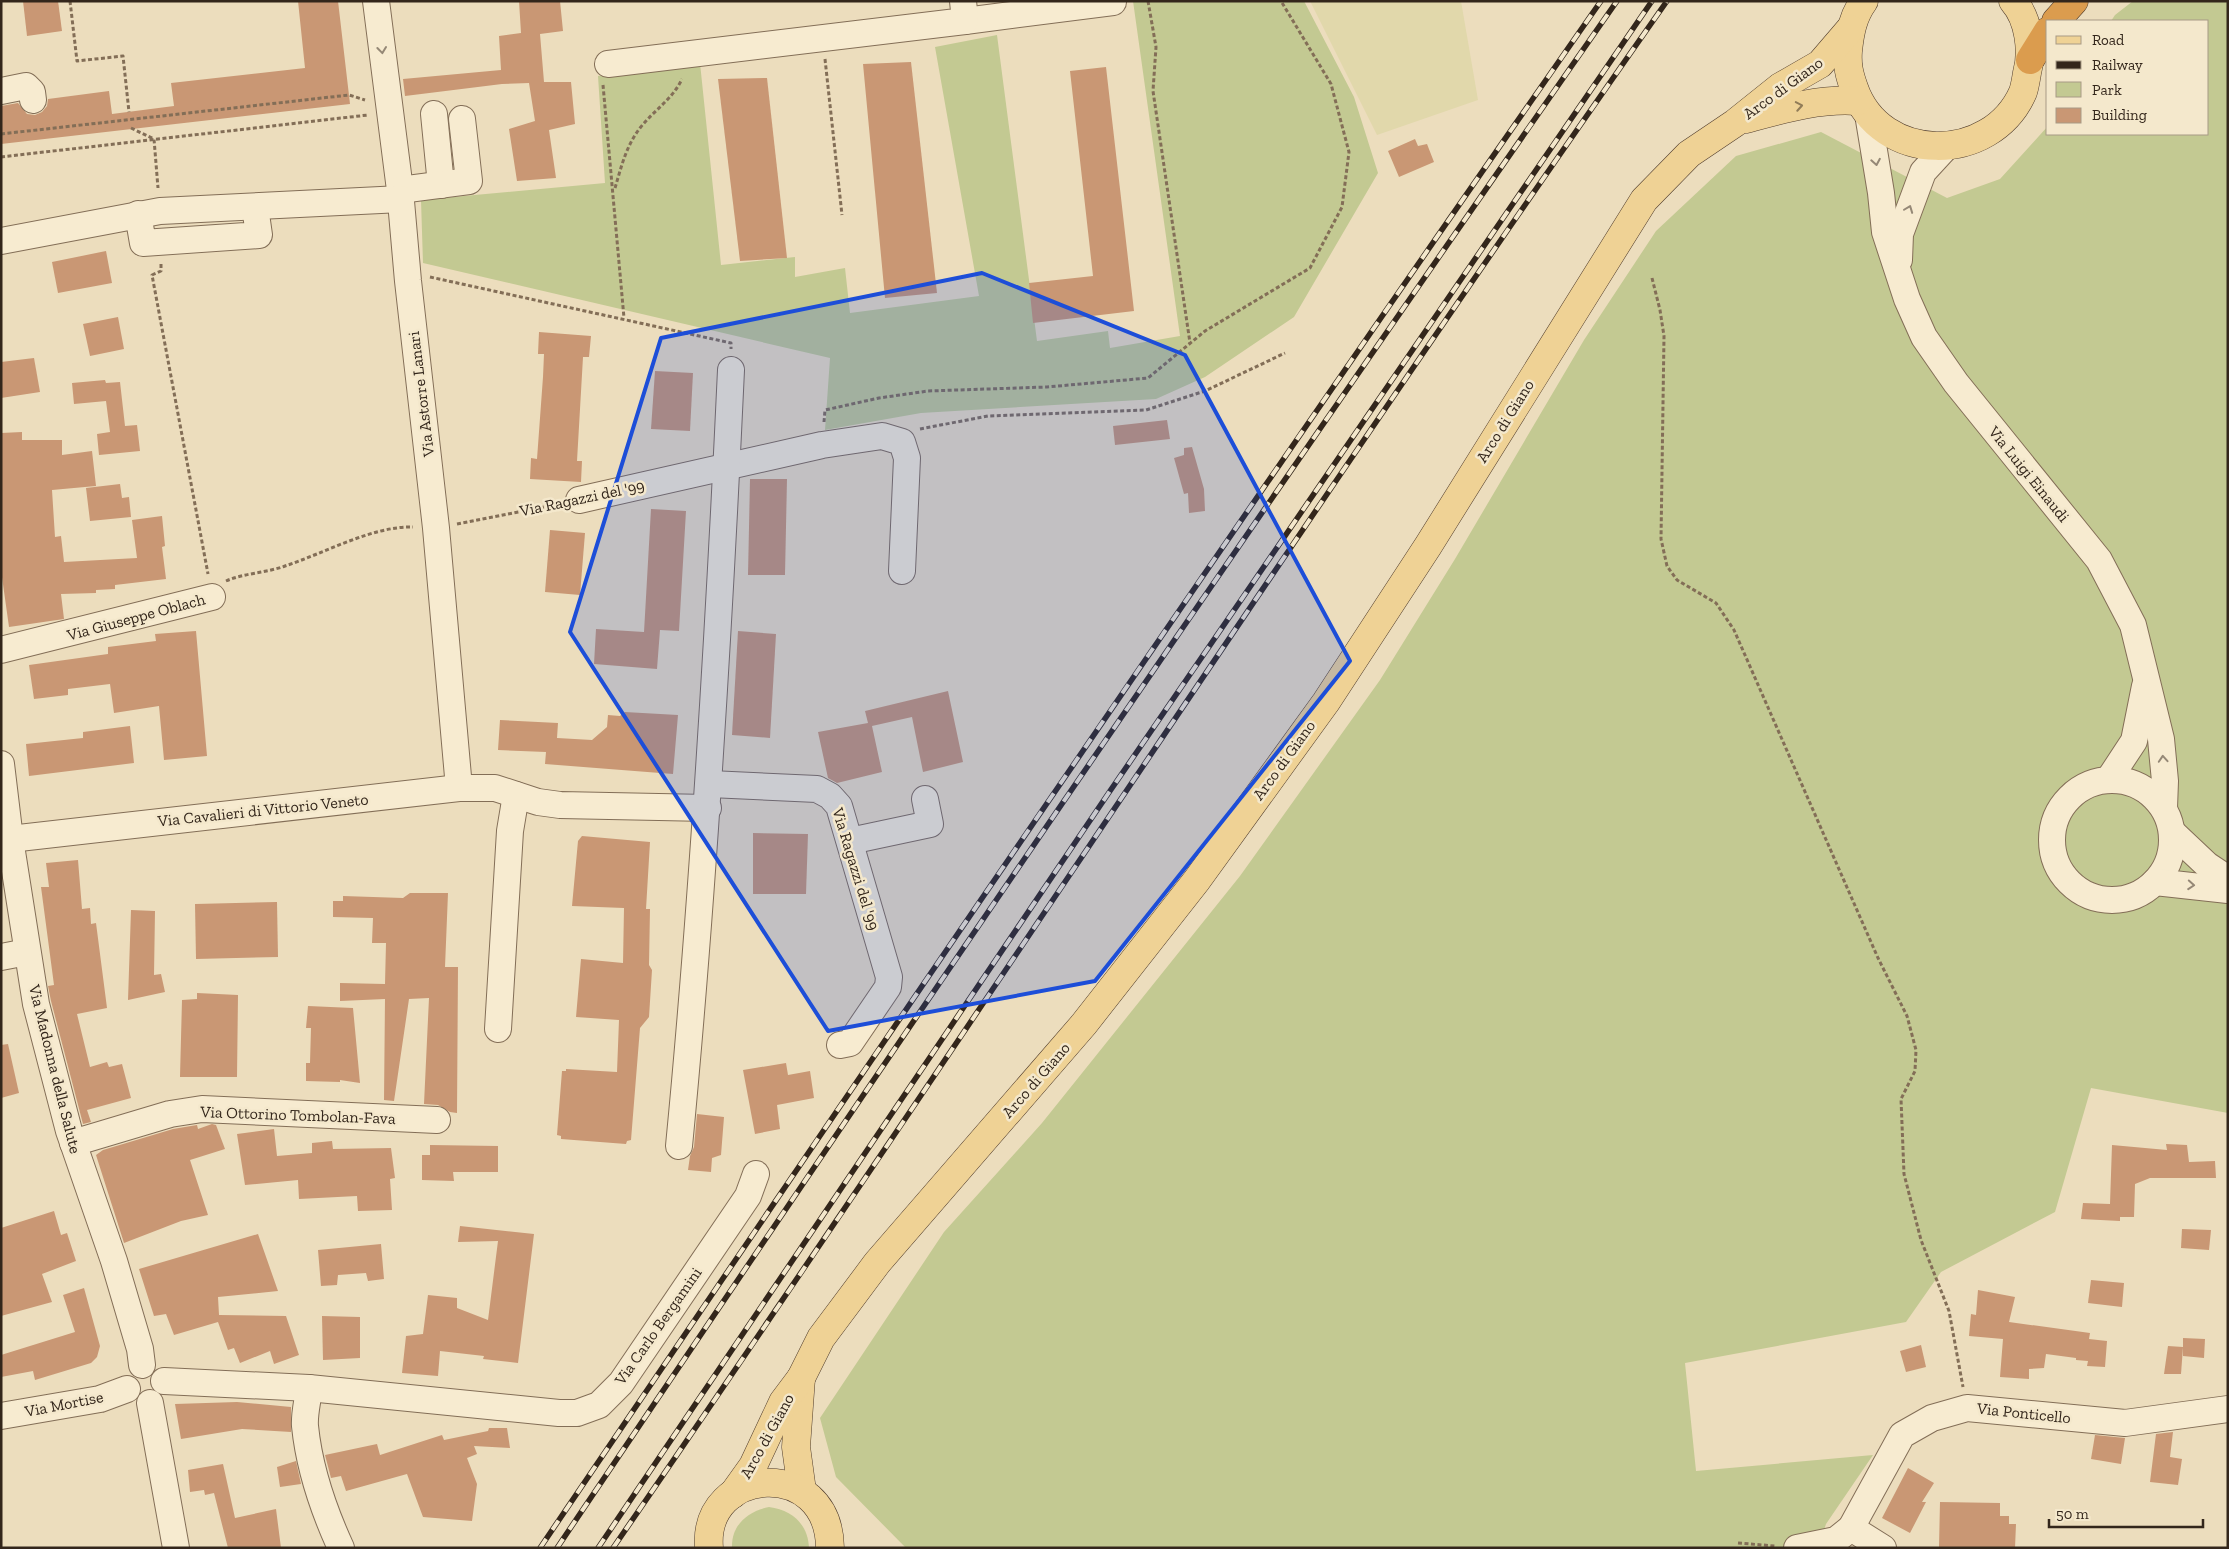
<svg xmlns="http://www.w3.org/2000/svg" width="2229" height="1549" font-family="'Zilla Slab',serif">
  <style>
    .farmland { fill: #e1d8ab }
    .green { fill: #c3c992 }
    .building { fill: #c99774 }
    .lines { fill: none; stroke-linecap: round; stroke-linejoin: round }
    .minor-casing { stroke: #836e57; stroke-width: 28 }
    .major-casing { stroke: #503c2c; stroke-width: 29 }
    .highway-casing { stroke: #503c2c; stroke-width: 29 }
    .path { stroke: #836e57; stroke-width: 3; stroke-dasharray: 4 2.5; stroke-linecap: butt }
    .minor { stroke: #f7ebd0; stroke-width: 26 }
    .major { stroke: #efd295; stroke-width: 28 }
    .highway { stroke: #db9c4e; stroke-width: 28 }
    .rail-casing { stroke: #33261b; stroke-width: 5.5 }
    .rail { stroke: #f4e8cc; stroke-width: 4; stroke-dasharray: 11; stroke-linecap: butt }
    .oneway { stroke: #958876 }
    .oneway2 { stroke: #917c58 }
    .marked { fill: #1d4ed8; fill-opacity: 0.2; stroke: #1d4ed8; stroke-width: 4; stroke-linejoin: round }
    .labels { text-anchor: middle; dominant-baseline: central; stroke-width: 5; stroke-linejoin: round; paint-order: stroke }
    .street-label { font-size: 16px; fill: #33261b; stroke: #f4e8cc }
  </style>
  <rect width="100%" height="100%" fill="#ecddbd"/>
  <path class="farmland" d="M1310,1H1461L1478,100L1377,135Z"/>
  <g class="green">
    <path d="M1133,1H1304L1354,97L1378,173L1294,317L1205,377L1156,399L921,413L825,430L830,358L423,263L421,200L605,183L598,76L700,63L721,265L795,257V277L845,268L850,313L979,296L935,47L997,35L1037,341L1108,331L1110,348L1180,336Z"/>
    <path d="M2133,1H2228V1113L2091,1088L2055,1212L1941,1272L1906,1322L1685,1363L1696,1471L1873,1455L1826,1524L1818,1548H906L836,1477L820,1418L944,1232L1042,1123L1240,876L1380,680L1455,559L1584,340L1656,231L1736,156L1821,132L1947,198L2000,179L2048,126V134H2208V21H2111L2115,15Z"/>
    <path d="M769,1507C792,1510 808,1524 809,1548H732C731,1525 748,1511 769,1507Z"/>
  </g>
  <g class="building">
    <path d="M23,1H58L62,31L27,36Z"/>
    <path d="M298,1H338L350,104L1,144V106L18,103L27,114L35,115L42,112L47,106L48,99L109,91L112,114L174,106L171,83L305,68Z"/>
    <path d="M519,1H560L563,31L540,34L544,82H571L575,124L549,130L556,178L517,181L509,129L535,121L529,83L502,84L405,96L403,79L501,70L499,36L521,33Z"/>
    <path d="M911,62L937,293L885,298L863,64Z"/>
    <path d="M1106,67L1134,311L1033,323L1029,283L1093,276L1070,71Z"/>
    <path d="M767,78L787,258L740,261L718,79Z"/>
    <path d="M1415,139L1418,146L1427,144L1434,162L1399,177L1388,151Z"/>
    <path d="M106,251L112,283L58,293L52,262Z"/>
    <path d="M118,317L124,349L90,356L83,324Z"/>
    <path d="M539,332L591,336L589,357H583L577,461H582L581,482L530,479L531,458L537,459L543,377L544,354H538Z"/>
    <path d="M34,358L40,392L1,398V362Z"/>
    <path d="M655,371L693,373L690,431L651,429Z"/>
    <path d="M105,380L106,383L120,382L125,426L137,425L140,451L99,455L97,434L110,432L106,401L74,404L72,383Z"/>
    <path d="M1167,420L1170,439L1115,445L1113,426Z"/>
    <path d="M22,432V440H62V455L92,451L96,486L52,490L55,537L61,536L64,562L137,558L132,520L162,516L165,546L162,547L166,579L115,585V589L96,590V593L61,594L64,619L9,627L1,570V433Z"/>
    <path d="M1192,447L1204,489L1205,511L1189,513L1188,493L1184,494L1174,458L1184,455V448Z"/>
    <path d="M750,479H787L785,575H748Z"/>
    <path d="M120,484L122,498L129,497L131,517L90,521L86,488Z"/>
    <path d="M651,509L686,511L679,631L660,630L657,669L594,664L596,629L644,632Z"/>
    <path d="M550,530L585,533L580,595L545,592Z"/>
    <path d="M196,631L207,756L164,760L159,706L114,713L110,684L68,689V695L34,699L29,665L108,654V647L156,641L155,634Z"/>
    <path d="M738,631L776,634L770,738L732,735Z"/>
    <path d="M948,691L963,762L923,772L912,717L872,726L882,772L837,783L828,778L818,732L868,723L865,711Z"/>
    <path d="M625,712L678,715L673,774L545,764L546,752L498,750L500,720L558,723L557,738L592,740L607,727L608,715L620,716Z"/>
    <path d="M130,726L134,763L29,776L26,744L83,738V732Z"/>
    <path d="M753,833L808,834L806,894H753Z"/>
    <path d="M582,836L650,842L646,909H650L649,965L652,970L649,1017L640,1028L631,1140L627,1141L626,1144L561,1139V1136L557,1135L562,1071H566V1069L617,1072L619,1020L576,1017L581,959L623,963L624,908L572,906L578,841Z"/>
    <path d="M78,860L82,909L90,908L91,924L96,923L107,1008L77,1014L90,1067L107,1062L109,1067L122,1064L131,1098L87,1110L91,1122L83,1124L51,1001L48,986L54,985L41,887H49L46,863Z"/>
    <path d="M410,893H448L445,967H458L457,1113L450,1112L438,1105L424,1104L429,998L409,999L394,1101L384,1100L385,999L340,1001V983L385,984L386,943H372L373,918L333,917V901H343V896L403,898Z"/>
    <path d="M277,902L278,957L196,959L195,904Z"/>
    <path d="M131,910L155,911L154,975L161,974L165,992L128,1000Z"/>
    <path d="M197,993L238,995L237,1077H180L182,1000L197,999Z"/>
    <path d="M308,1006L353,1008L360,1083L340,1080V1082L306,1081V1063H310L311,1028H306Z"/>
    <path d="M8,1044L19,1093L1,1098V1045Z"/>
    <path d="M786,1063L788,1075L810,1071L814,1098L777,1105L780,1129L755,1134L743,1070Z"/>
    <path d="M697,1114L724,1117L721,1155L712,1158L711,1172L688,1170L690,1156L694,1147Z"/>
    <path d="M212,1124L216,1125L225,1149L190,1160L208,1215L181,1221L124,1243L96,1155L103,1150L173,1129L197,1125L198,1129Z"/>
    <path d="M274,1129L277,1156L312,1153V1143L332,1141L333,1149L391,1148L395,1178L390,1179L392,1210L358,1211L357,1196L299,1199L298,1180L245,1185L237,1134Z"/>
    <path d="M2166,1144L2187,1145L2189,1162L2215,1161L2216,1178H2150L2135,1184L2134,1217H2120V1221L2081,1219L2083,1203L2110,1204L2112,1145L2167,1150Z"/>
    <path d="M430,1145L498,1146V1172H453L454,1181L422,1180V1155H430Z"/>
    <path d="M54,1211L61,1235L67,1233L76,1261L42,1274L52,1302L1,1316V1228Z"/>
    <path d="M460,1226L534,1234L518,1363L483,1359L484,1356L440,1351L438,1376L402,1373L406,1336L423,1334L428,1295L457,1298V1308L488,1320L498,1241L458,1242Z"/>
    <path d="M2182,1229L2211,1230L2209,1250L2181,1248Z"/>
    <path d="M258,1234L278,1291L218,1297L219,1315L286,1316L299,1355L274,1364L270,1351L240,1363L234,1348L228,1350L218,1322L174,1335L166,1314L154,1316L139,1269Z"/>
    <path d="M381,1244L384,1279L368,1281L366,1273L338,1275L337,1285L321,1286L318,1250Z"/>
    <path d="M2091,1280L2124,1283L2122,1307L2088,1303Z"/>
    <path d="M84,1288L100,1346L97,1357L91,1363L35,1380L33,1371L1,1377V1355L75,1332L63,1295Z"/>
    <path d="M1978,1290L2015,1297L2009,1322L2090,1333L2089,1339L2107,1341L2105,1367L2087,1366L2088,1361L2076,1360V1358L2046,1354L2044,1368L2029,1369V1379L2000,1377L2003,1339L1969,1336L1971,1314L1976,1315Z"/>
    <path d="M322,1316L360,1317V1358L323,1360Z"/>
    <path d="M2183,1338L2205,1339L2204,1358L2183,1356Z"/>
    <path d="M1921,1345L1926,1367L1906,1372L1900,1351Z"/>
    <path d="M2168,1346L2183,1347L2181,1374H2164Z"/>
    <path d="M237,1402L291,1407V1432L242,1429L181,1439L175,1404Z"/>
    <path d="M489,1428H507L510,1448L474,1446L477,1454L467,1458L477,1484L472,1521L423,1517L407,1474L346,1491L341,1476L331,1478L325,1455L377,1444L380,1455L442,1435L444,1440L488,1431Z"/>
    <path d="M2173,1432L2170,1457L2182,1459L2178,1485L2150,1482L2156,1434Z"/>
    <path d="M2095,1435L2125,1438L2121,1464L2091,1459Z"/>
    <path d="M296,1461L301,1484L280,1487L277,1467Z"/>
    <path d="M223,1464L235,1518L276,1509L281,1548H228L214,1493L205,1495L204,1490L190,1492L188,1470Z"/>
    <path d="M1908,1468L1934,1483L1922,1502H1926L1910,1533L1882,1518Z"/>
    <path d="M1940,1502L2000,1503V1516H2009V1524H2016L2015,1548H1939Z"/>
  </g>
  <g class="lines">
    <defs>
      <g id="minor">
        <path d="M376,1L400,190L408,281L436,528L459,788"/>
        <path d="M965,21L1113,2"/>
        <path d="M608,64L965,21L963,1"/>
        <path d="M1,91L26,86L32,92L33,100"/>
        <path d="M434,114L441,185"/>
        <path d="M1868,114L1881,193L1885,232L1907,299L1924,337L1956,383L2099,560L2133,625L2161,739L2165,781L2164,808"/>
        <path d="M400,190L469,181L462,119"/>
        <path d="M138,214L143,243L259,235L255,207"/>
        <path d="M1,241L160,211L401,199"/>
        <path d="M1899,260L1900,234L1923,172L1946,147"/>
        <path d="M579,500L822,445L882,436L902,442L907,458L902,571"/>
        <path d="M1,650L212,597"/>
        <path d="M1,764L10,839L36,1004L69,1131L114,1261L140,1349L142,1365"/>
        <path d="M2109,779L2134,741L2145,686"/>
        <circle cx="2112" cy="840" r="60"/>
        <path d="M710,784L817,789L830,796L839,806L889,977L888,987L850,1043L840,1045"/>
        <path d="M2172,832L2207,865L2228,879"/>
        <path d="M10,839L459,788H495L538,802L560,805L708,808"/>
        <path d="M850,841L930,824L925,799"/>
        <path d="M2155,882L2228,890"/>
        <path d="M1,957L27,952"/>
        <path d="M498,1029L510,831L516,795"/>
        <path d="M73,1143L170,1114L202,1109L437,1120"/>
        <path d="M679,1146C704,888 719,629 731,370"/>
        <path d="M164,1381L309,1388L559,1413H577L599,1405L621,1383L748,1196L756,1174"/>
        <path d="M309,1388C308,1400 304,1414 305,1426C309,1466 324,1511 341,1548"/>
        <path d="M150,1403L176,1548"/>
        <path d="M1,1416L100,1399L127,1389"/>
        <path d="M1851,1528L1902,1435L1932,1418L1967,1408L2125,1423L2228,1409"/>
        <path d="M1797,1548L1836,1540L1851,1528L1883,1548"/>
      </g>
      <g id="major">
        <path d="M1864,1C1853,16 1850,32 1848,51C1847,65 1849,74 1854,88C1880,164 1991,165 2023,92C2025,86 2026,79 2027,73C2033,51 2029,19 2013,1"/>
        <path d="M1746,119C1783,109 1820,98 1858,101"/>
        <path d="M801,1378L796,1447L802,1491"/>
        <path d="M733,1494L753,1466L783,1402L801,1378L821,1338L877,1263L1084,1024L1197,880L1326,702L1428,546L1644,200L1689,154L1735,123L1780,87L1820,64L1850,29"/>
        <path d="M709,1548C702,1466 829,1456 830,1548"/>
      </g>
      <g id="highway">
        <path d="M2056,21L2074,1"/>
        <path d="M2030,60L2048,31"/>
      </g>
    </defs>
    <use href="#minor" class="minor-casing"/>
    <use href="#major" class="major-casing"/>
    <use href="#highway" class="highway-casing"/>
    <g class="path">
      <path d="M70,1L77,61L123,56L129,112"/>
      <path d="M1148,1L1156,47L1153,91L1190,343"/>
      <path d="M825,59L842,215"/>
      <path d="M603,85L624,318"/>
      <path d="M131,128L154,139L158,188"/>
      <path d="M1,134L349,95L365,100"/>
      <path d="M1,157L368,115"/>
      <path d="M615,188C621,168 626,146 640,128C654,110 672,100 682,79"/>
      <path d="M161,264V271L152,275L208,574"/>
      <path d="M430,277L731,343V349"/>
      <path d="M1652,278L1660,310L1664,336L1661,539L1667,566L1677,580L1716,603L1734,630L1878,958L1907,1016L1916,1050L1915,1071L1901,1099L1904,1174L1921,1240L1949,1311L1963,1387"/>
      <path d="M824,422L825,410L879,398L928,391L1047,387L1148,378L1205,331L1310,268L1342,207L1349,152L1331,84L1281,1"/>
      <path d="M920,429L988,416L1146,410L1205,391L1285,353"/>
      <path d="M457,524L559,504"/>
      <path d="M226,581C244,573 266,573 285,566C325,553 372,526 413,527"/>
      <path d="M1738,1543L1775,1546"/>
    </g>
    <use href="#minor" class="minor"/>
    <use href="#major" class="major"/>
    <use href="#highway" class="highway"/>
    <defs>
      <g id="rail">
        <path d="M540,1548C891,1030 1243,514 1601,1"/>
        <path d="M557,1548C906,1029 1259,514 1617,1"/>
        <path d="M598,1548L1110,791L1652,1"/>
        <path d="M613,1548C967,1034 1308,512 1667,1"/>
      </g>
    </defs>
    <use href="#rail" class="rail-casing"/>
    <use href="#rail" class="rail"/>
  </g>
  <defs><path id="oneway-chevron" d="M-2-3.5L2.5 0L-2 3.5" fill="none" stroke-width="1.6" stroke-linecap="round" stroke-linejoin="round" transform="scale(1.25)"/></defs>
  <g class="oneway">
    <use href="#oneway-chevron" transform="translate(382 50) rotate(83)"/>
    <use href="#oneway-chevron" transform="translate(1876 162) rotate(80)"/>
    <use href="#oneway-chevron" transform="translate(1909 209) rotate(-69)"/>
    <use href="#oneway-chevron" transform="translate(2163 759) rotate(-94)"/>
    <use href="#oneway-chevron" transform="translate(2191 885) rotate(4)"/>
  </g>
  <use class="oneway2" href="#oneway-chevron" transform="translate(1799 106) rotate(-10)"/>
  <path class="marked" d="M982,273L1185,355L1350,661L1095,981L828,1031L570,632L661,338Z"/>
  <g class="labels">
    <g class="street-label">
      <text transform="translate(1783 88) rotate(-36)">Arco di Giano</text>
      <text transform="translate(421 394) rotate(-97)">Via Astorre Lanari</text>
      <text transform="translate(1505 421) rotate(-58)">Arco di Giano</text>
      <text transform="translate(2029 474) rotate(51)">Via Luigi Einaudi</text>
      <text transform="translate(582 498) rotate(-12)">Via Ragazzi del '99</text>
      <text transform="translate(136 617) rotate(-15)">Via Giuseppe Oblach</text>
      <text transform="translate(1284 760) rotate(-54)">Arco di Giano</text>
      <text transform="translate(263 810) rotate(-6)">Via Cavalieri di Vittorio Veneto</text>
      <text transform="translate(856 869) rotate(73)">Via Ragazzi del '99</text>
      <text transform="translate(55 1069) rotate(76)">Via Madonna della Salute</text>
      <text transform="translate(1036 1080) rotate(-49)">Arco di Giano</text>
      <text transform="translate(298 1115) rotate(2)">Via Ottorino Tombolan-Fava</text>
      <text transform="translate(658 1326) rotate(-55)">Via Carlo Bergamini</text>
      <text transform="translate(64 1404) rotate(-11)">Via Mortise</text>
      <text transform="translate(2024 1413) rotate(6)">Via Ponticello</text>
      <text transform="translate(767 1436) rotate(-61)">Arco di Giano</text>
    </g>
  </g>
  <rect width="2229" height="1549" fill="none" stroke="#33261b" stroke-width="5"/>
  <rect x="2046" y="20" width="162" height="115" fill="#f4e8cc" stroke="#a79a85"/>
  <rect x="2056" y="36" width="25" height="8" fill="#efd295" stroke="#a79a85"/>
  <text x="2092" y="45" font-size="15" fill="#33261b">Road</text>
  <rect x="2056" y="61" width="25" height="8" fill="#33261b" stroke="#a79a85"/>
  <text x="2092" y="70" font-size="15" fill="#33261b">Railway</text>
  <rect x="2056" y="82" width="25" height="15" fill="#c3c992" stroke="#a79a85"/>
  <text x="2092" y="95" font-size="15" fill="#33261b">Park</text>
  <rect x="2056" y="108" width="25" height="15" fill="#c99774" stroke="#a79a85"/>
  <text x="2092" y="120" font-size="15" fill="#33261b">Building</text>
  <path d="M2049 1519v8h154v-8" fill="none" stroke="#33261b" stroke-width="2.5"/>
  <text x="2056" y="1519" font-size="15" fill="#33261b" stroke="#f4e8cc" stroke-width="4" paint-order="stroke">50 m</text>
</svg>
